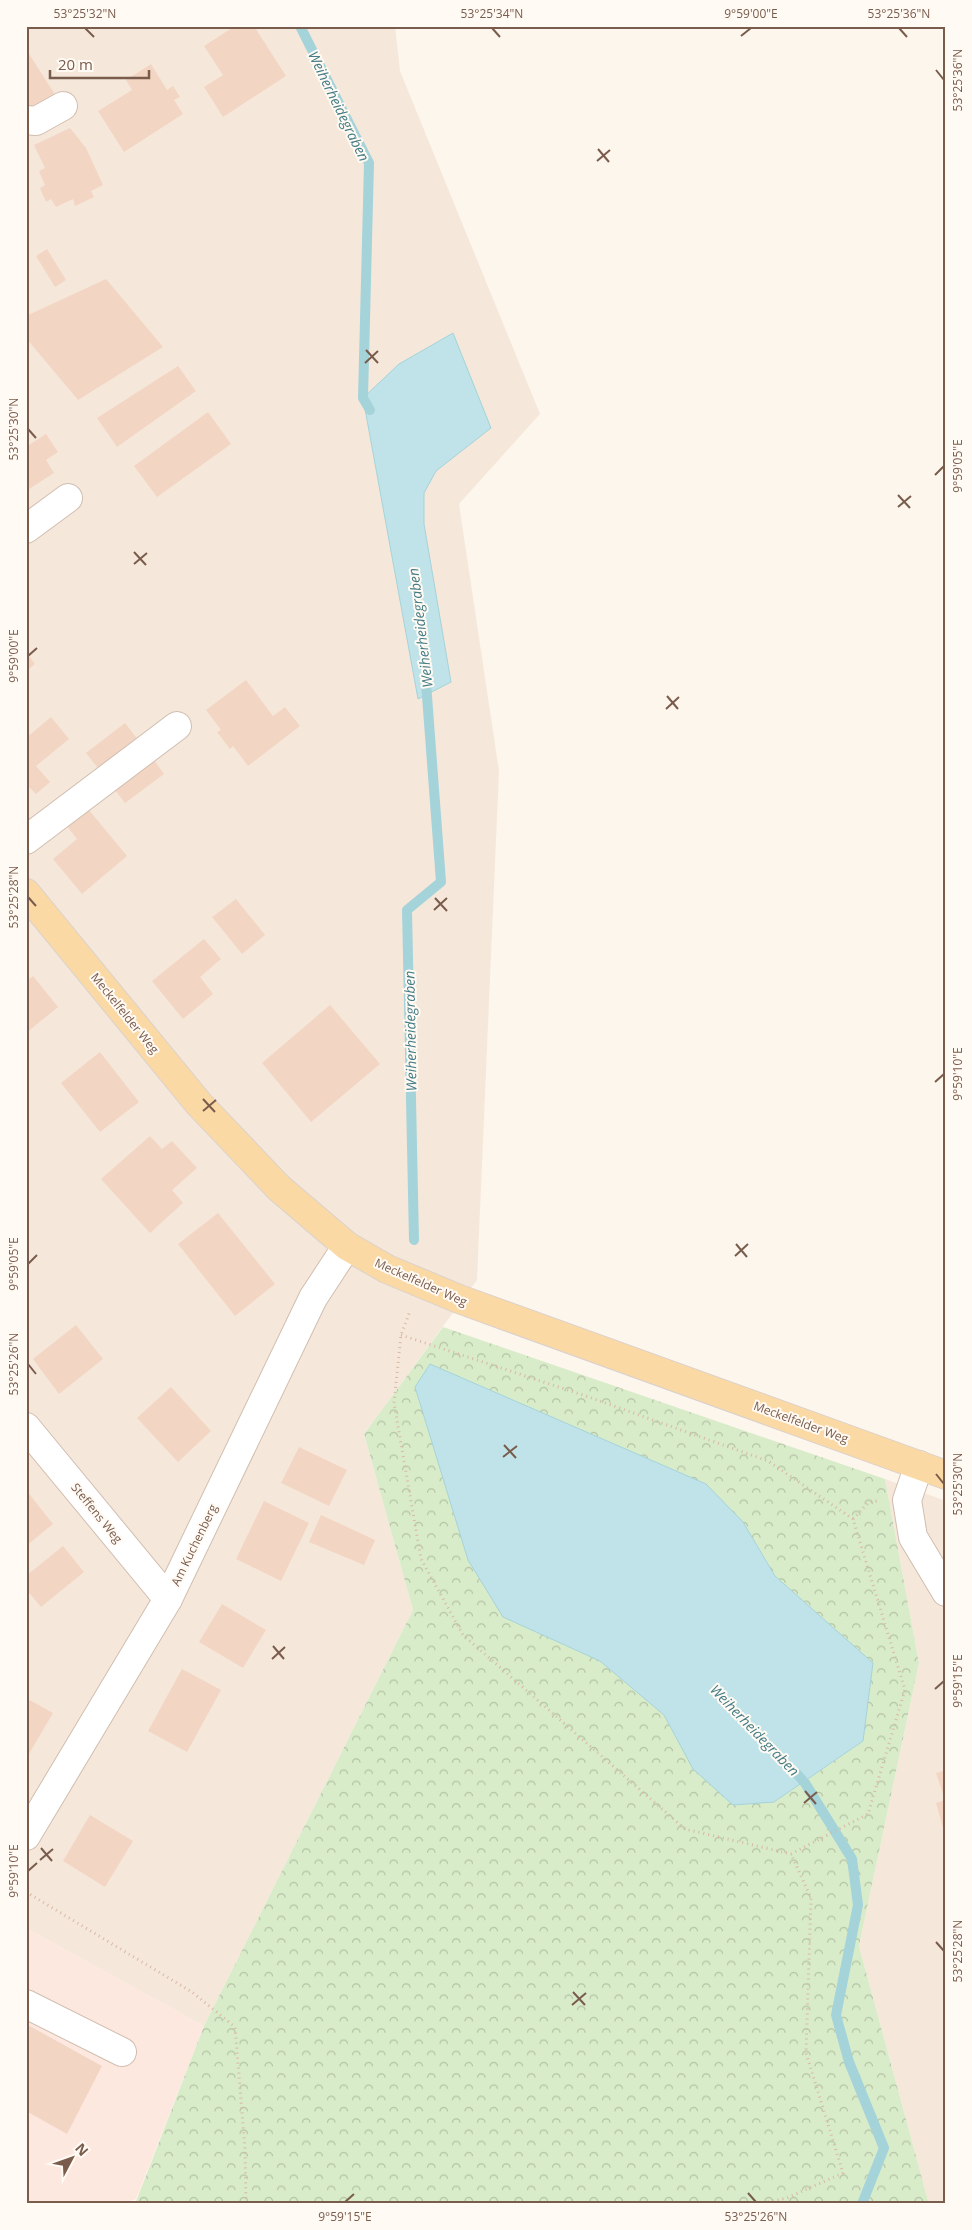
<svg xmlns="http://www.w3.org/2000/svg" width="972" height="2230" font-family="'Open Sans',sans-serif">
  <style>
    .residential { fill: #f5e8da }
    .commercial { fill: #fde8e0 }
    .forest { fill: url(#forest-crowns); fill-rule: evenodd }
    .water { fill: #bfe3e8; stroke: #a5d3da }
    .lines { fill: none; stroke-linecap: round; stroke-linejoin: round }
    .stream { stroke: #a5d3da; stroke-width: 10 }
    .building { fill: #f3d5c3 }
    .minor-casing { stroke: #d1beb0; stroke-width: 30 }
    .major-casing { stroke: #dad1cd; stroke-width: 30 }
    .path { stroke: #d9b8a5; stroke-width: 3; stroke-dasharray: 1 4; stroke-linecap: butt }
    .minor { stroke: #fff; stroke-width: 28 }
    .major { stroke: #fbd9a5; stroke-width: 28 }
    .ticks { fill: none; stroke: #7a5c4d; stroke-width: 2 }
    .labels { text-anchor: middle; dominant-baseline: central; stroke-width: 4; stroke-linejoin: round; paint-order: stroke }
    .street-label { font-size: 12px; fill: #7a5c4d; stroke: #fffaf3 }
    .water-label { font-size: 14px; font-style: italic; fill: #437c86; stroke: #fffaf3 }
    .neatline { fill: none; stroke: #7a5c4d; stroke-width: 2 }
    .ticks-label { font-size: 12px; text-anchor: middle; fill: #7a5c4d }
  </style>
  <defs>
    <pattern id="forest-crowns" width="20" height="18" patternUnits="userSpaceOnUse" patternTransform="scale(1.25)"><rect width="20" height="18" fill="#d8ecc9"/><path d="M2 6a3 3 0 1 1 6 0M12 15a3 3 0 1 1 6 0" fill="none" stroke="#b4c2a5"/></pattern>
  </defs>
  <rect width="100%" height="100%" fill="#fdf6ec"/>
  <g class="residential">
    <path d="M26,26H395L400,71L540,414L459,504L499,771L477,1280L364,1434L413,1610L204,2026L26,1928Z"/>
    <path d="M885,1479L946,1501V2204H929L859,1946L919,1663Z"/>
  </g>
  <path class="commercial" d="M26,1928L204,2026L136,2199L122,2204H26Z"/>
  <path class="forest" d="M443,1327L885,1479L919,1663L859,1946L929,2204H135L204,2026L413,1610L364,1434ZM743,1522L775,1576L872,1663L863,1741L774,1802L693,1769L664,1715L600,1661L504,1617Z"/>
  <g class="water">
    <path d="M453,333L491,428L436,471L424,493V524L451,682L418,699L363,398L399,364Z"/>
    <path d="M430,1364L706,1484L743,1522L775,1576L873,1663L863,1741L774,1802L733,1805L693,1769L664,1715L600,1661L503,1617L468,1560L415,1387Z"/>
  </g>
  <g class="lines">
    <g class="stream">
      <path d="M300,26L369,163L363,398L370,410"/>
      <path d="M414,1240L407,910L441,882L426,683"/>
      <path d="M797,1774L805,1783L852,1859L858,1905L836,2015L849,2062L884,2148L862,2204"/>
    </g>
  </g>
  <g class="building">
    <path d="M235,26H254L286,76L223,117L204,87L223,75L204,46Z"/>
    <path d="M29,54L56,96L30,112L26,105V56Z"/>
    <path d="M151,64L167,90L173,86L180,97L174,100L183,114L124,152L98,111L132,90L126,80Z"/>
    <path d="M70,128L86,148L103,185L91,191L94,197L75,206L73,199L56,207L51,199L46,202L40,188L45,185L39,171L45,168L34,145Z"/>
    <path d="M47,249L66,280L55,287L36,256Z"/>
    <path d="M106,279L163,347L78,400L26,338V316Z"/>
    <path d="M178,366L196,391L117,447L97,418Z"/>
    <path d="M208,412L231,444L157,497L134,466Z"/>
    <path d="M46,434L58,452L46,460L54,473L26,491V447Z"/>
    <path d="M26,652L35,664L26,671Z"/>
    <path d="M246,680L273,716L285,707L300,726L248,766L233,746L230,749L217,732L221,730L206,710Z"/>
    <path d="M51,717L69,739L36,766L50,782L36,794L29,787L26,790V738Z"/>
    <path d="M125,723L139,741L100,771L86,753Z"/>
    <path d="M151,756L164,774L125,803L112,786Z"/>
    <path d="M84,804L127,856L82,894L53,859L77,839L63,821Z"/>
    <path d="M236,899L265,935L242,954L212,917Z"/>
    <path d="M204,939L221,959L200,977L213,994L183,1019L152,981Z"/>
    <path d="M33,976L58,1007L26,1033V982Z"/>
    <path d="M330,1005L380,1064L311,1122L262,1063Z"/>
    <path d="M100,1052L139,1102L100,1132L61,1083Z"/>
    <path d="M150,1136L162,1149L172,1141L197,1168L172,1190L183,1203L150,1233L101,1179Z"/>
    <path d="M218,1213L275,1284L235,1316L178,1244Z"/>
    <path d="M76,1325L103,1359L59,1394L33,1359Z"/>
    <path d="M171,1387L211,1431L178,1462L137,1418Z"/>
    <path d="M299,1447L347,1470L329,1506L281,1483Z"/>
    <path d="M26,1490L53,1524L26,1546Z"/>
    <path d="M264,1501L309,1523L281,1581L236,1559Z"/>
    <path d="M321,1515L375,1540L364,1565L309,1542Z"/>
    <path d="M63,1546L84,1572L41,1607L26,1589V1576Z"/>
    <path d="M222,1604L266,1630L243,1668L199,1642Z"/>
    <path d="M182,1669L221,1690L187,1752L148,1731Z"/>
    <path d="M26,1698L53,1713L26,1759Z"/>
    <path d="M946,1770V1835H945L936,1803L945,1800L936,1773Z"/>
    <path d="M90,1815L133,1841L105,1887L63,1861Z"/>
    <path d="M26,2024L102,2066L67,2134L26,2111Z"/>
  </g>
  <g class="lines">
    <defs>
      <g id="minor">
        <path d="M26,120L36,121L63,106"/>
        <path d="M26,529L68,498"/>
        <path d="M26,840L177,726"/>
        <path d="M26,1427L168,1599"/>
        <path d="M919,1465L907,1500L913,1537L946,1592"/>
        <path d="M26,1836L168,1599L313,1298L347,1246"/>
        <path d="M26,2004L122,2052"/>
      </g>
      <path id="major" d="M26,893L199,1104L279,1188L347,1246L387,1269L459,1299L946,1475"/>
    </defs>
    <use href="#minor" class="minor-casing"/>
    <use href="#major" class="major-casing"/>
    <g class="path">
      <path d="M401,1335L583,1395L768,1461L853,1519L905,1690L868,1814L791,1854L685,1829L463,1635L421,1559L394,1403L401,1335L410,1311"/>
      <path d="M853,1519L869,1502L877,1501"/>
      <path d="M26,1892L192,1992L235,2027L245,2149L246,2204"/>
      <path d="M758,2204L787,2198L843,2173L806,2053L811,1898L791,1854"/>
    </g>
    <use href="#minor" class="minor"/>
    <use href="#major" class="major"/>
  </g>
  <path class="ticks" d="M85,28L94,37M492,28L500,37M899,28L907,37M741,36L751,28M936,70L944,80M598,149L609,162M597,161L610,150M366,350L378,363M365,363L378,351M28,429L36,438M935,475L944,466M898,495L910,508M898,507L911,496M134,552L146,565M134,564L147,553M28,656L37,648M667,696L678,709M666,709L679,697M28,897L36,906M435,898L447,911M434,910L447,898M935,1082L944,1074M203,1099L215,1112M203,1111L216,1100M736,1244L747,1257M735,1256L748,1244M28,1264L37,1255M28,1364L36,1374M504,1445L516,1458M503,1457L517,1446M936,1474L944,1484M273,1646L284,1659M272,1659L285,1647M935,1689L944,1681M805,1791L816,1804M804,1803L817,1792M41,1848L52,1861M40,1860L53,1849M28,1871L37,1863M936,1942L944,1951M573,1992L585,2005M572,2005L586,1993M748,2193L756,2202M345,2202L354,2194"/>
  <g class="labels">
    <g class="street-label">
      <text transform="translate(125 1013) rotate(51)">Meckelfelder Weg</text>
      <text transform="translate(421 1282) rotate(24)">Meckelfelder Weg</text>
      <text transform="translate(801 1422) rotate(20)">Meckelfelder Weg</text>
      <text transform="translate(97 1513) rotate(51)">Steffens Weg</text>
      <text transform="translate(194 1545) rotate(-64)">Am Kuchenberg</text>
    </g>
    <g class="water-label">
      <text transform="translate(339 106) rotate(64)">Weiherheidegraben</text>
      <text transform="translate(420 628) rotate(-97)">Weiherheidegraben</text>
      <text transform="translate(410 1031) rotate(-91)">Weiherheidegraben</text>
      <text transform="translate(755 1730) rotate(46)">Weiherheidegraben</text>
    </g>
  </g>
  <rect width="972" height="2230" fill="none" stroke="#fffaf3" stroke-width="55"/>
  <g transform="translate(72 2158) rotate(49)" stroke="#fffaf3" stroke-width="4" paint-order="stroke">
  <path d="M0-4L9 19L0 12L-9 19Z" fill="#7a5c4d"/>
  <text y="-8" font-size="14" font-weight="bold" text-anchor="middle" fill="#7a5c4d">N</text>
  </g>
  <path d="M50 70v8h99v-8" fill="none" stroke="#7a5c4d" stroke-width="2.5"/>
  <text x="58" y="70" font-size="15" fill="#7a5c4d" stroke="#fffaf3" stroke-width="4" paint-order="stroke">20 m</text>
  <rect x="28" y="28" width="916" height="2174" class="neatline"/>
  <g class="ticks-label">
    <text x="85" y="18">53°25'32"N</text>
    <text x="492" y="18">53°25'34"N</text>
    <text x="751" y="18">9°59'00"E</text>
    <text x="899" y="18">53°25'36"N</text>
    <text transform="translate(958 80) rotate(-90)" y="4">53°25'36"N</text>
    <text transform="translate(14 429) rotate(-90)" y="4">53°25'30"N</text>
    <text transform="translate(958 466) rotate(-90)" y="4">9°59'05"E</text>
    <text transform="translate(14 656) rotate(-90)" y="4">9°59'00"E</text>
    <text transform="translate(14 897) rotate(-90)" y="4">53°25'28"N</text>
    <text transform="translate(958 1074) rotate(-90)" y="4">9°59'10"E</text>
    <text transform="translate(14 1264) rotate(-90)" y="4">9°59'05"E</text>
    <text transform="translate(14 1364) rotate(-90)" y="4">53°25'26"N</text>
    <text transform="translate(958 1484) rotate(-90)" y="4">53°25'30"N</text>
    <text transform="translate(958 1681) rotate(-90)" y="4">9°59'15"E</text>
    <text transform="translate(14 1871) rotate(-90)" y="4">9°59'10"E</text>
    <text transform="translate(958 1951) rotate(-90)" y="4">53°25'28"N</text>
    <text x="345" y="2221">9°59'15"E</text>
    <text x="756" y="2221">53°25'26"N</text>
  </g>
</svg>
